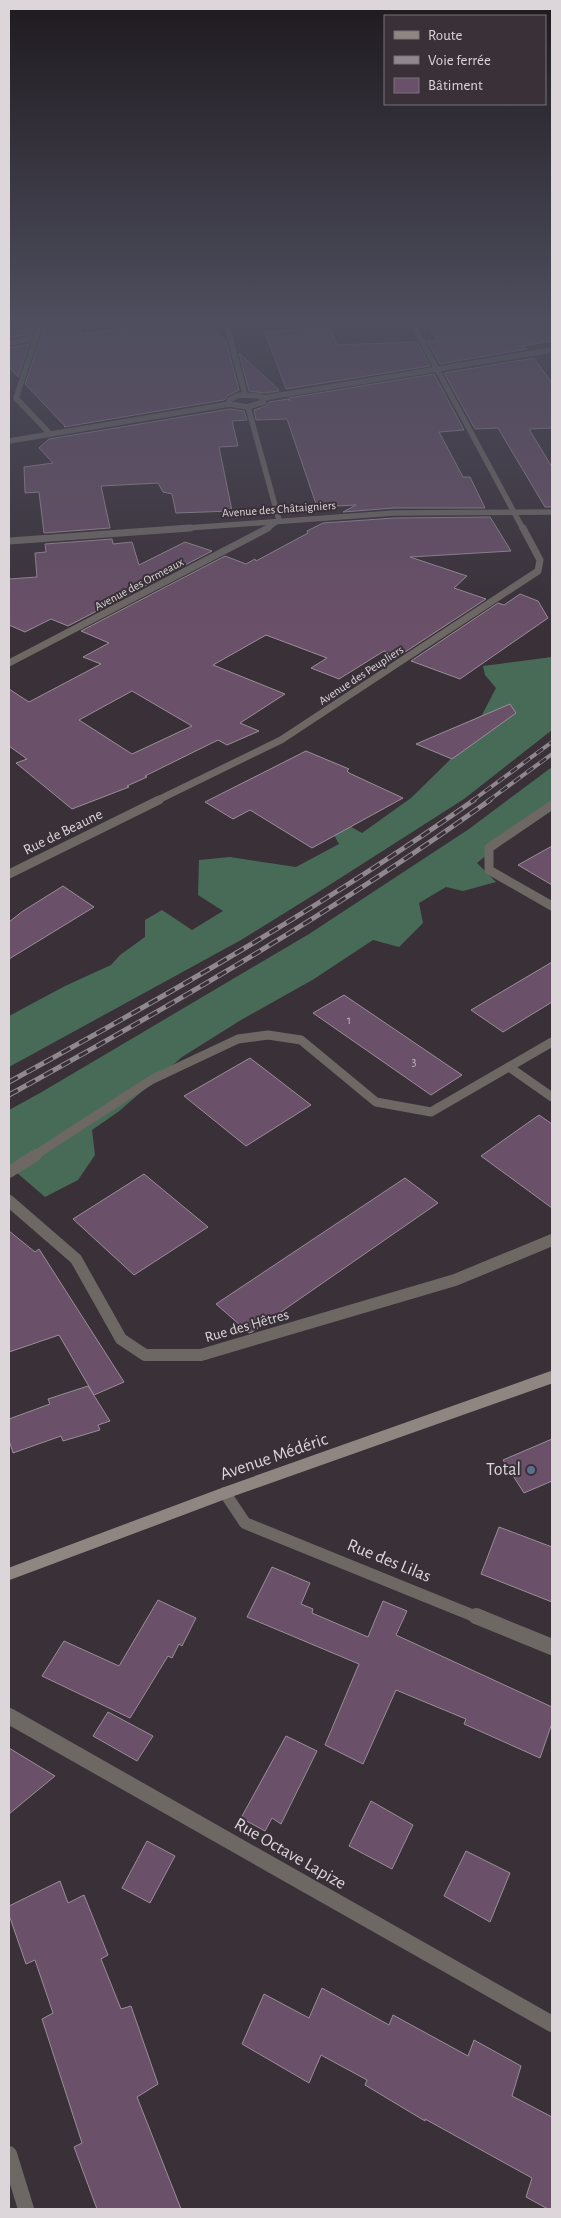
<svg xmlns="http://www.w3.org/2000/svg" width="561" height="2218" font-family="'Alegreya Sans',sans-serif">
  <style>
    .forest { fill: #486b58 }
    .building { fill: #6a5068; stroke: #9a8e98; fill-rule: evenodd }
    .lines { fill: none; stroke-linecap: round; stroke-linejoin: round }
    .street-far4 { stroke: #6e6865; stroke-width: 5.5 }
    .street-far3 { stroke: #6e6865; stroke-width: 7 }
    .street-far2 { stroke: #6e6865; stroke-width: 9 }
    .street-far1 { stroke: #6e6865; stroke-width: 12 }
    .street { stroke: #6e6865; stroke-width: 16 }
    .secondary { stroke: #8f8681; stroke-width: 12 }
    .rail-far1-casing { stroke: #8f888e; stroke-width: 4 }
    .rail-casing { stroke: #8f888e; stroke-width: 5 }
    .rail-far1 { stroke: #393038; stroke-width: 2.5; stroke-dasharray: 8; stroke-linecap: butt }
    .rail { stroke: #393038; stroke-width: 3; stroke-dasharray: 10; stroke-linecap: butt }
    .service-dot { fill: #5c6f8a; stroke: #393038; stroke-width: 2 }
    .labels { text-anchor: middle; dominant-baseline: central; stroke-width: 4; stroke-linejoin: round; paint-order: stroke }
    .far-street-label { font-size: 12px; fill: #dcd6db; stroke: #393038 }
    .number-label { font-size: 12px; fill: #c0b4be }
    .street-label { font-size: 15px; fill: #dcd6db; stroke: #393038 }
    .near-street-label { font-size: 18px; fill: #dcd6db; stroke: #393038 }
    .near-poi-label { font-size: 18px; fill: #dcd6db; stroke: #393038; text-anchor: end }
  </style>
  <rect width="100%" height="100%" fill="#393038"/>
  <g class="forest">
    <path d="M552,657V730L464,799L320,891L241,940L9,1067V1016L65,986L111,965L120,955L145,937V920L162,910L192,930L223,911L198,895L199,860L230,857L296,867L339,844L334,835L344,823L362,833L411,798L459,751L449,733L482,715L496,688L485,675L483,666Z"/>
    <path d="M552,767V801L477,863L496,882L463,891L446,887L419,903L423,923L399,947L373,940L314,979L241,1020L182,1057L118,1112L92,1130L95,1155L78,1180L45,1197L9,1166V1110L40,1093L309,934L469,829Z"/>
  </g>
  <g class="building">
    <path d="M153,319H204L226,341L239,390L227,396L224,400L64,427L65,426L25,384L46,323H50L51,321H83L80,334L156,325Z"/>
    <path d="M427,319H552V341L522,346L527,349L440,364L427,341H437L426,321Z"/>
    <path d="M9,323H36L32,334L9,338Z"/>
    <path d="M330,328L337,345L417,342L430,366L286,389L265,332Z"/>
    <path d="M29,344L18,377L9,367V348Z"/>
    <path d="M239,353L278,389L279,391L264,393L249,391Z"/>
    <path d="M534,358L552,383V428L529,429L552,467V507H545L498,428L475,429L444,373Z"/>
    <path d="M434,374L464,430L439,432L463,477H470L485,508H394L343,512L356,505L317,507L287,419L256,420L254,410L266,406L269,402L288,399L290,401L289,398Z"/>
    <path d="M230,409L244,411L247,420L232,421L238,446L219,447L232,511L176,513L172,494L163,492L158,483L101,486L110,528L44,533L39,492L25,493L24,467L53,463L39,448L49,439Z"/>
    <path d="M490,517L511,551L410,557L467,576L454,588L486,599L399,656L384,651L339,679L311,668L327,658L266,635L213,665L285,694L240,723L259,731L227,745L218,740L145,776L147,777L127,786L129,787L72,809L16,763L27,759L9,746V689L29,702L101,664L83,657L109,643L81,631L225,556L246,564L255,559L256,561L308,533L307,531L323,523L394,518ZM132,691L192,726L132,754L79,720Z"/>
    <path d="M112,539L113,544L132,542L139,565L185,542L212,551L68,626L51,619L25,632L9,625V579L37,577L35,553L46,552L45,544Z"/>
    <path d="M520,594L538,601L548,618L460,679L411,661L498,603L504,605Z"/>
    <path d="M510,704L516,713L452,759L416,744Z"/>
    <path d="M306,751L349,769L347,771L349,773L403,798L312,848L250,810L233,819L205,802Z"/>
    <path d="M552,846V885L518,865Z"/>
    <path d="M63,886L94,907L9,959V922L23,911Z"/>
    <path d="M552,962V1002L503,1032L471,1010Z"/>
    <path d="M344,995L462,1075L431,1095L313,1013Z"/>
    <path d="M250,1058L311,1105L246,1146L184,1096Z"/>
    <path d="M539,1115L552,1124V1208L481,1156Z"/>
    <path d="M144,1174L208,1227L134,1275L73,1219Z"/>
    <path d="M405,1178L438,1203L252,1332L249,1333L216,1304Z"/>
    <path d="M9,1231L35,1252L39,1249L124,1382L94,1395L59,1335L9,1352Z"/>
    <path d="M88,1386L110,1421L98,1425L100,1430L63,1441L61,1436L13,1453L9,1440V1419L50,1404L48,1399Z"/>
    <path d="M552,1439V1481L524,1493L503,1460Z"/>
    <path d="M499,1527L552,1547V1602L481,1574Z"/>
    <path d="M272,1567L310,1583L301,1604L313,1609L312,1613L368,1637L383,1601L407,1611L396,1635L552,1707V1723L540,1758L464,1724L466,1719L396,1690L363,1764L325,1745L359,1664L247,1617Z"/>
    <path d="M158,1600L196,1618L182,1646L179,1644L172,1658L168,1656L130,1718L42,1676L64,1641L119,1666Z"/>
    <path d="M108,1712L153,1736L137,1761L93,1736Z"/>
    <path d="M286,1736L317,1751L281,1824L272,1818L265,1831L241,1818Z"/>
    <path d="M9,1748L55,1776L9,1814Z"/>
    <path d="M371,1801L413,1825L392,1869L349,1846Z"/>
    <path d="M147,1841L175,1856L150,1903L122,1888Z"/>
    <path d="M466,1851L510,1873L490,1922L444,1896Z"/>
    <path d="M60,1881L68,1903L84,1895L108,1955L101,1959L121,2009L131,2006L158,2084L137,2097L181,2209H97L74,2147L82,2143L42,2019L53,2013L35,1960L26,1964L9,1915V1906Z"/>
    <path d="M322,1988L389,2025L393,2015L468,2056L474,2040L521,2066L512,2096L552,2117V2209H548L526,2197L532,2178L425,2119V2121L365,2085L367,2080L321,2055L309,2083L242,2044L264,1994L309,2018Z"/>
  </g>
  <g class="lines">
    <g class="street-far4">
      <path d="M42,319L16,398L50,434"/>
      <path d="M225,319L245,394"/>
      <path d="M410,319L523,529"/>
      <path d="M226,322L305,319"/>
      <path d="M9,343L36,338"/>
      <path d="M239,395L260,396L264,402L247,407L230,404L229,400Z"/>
      <path d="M263,398L552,350"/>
      <path d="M248,407L279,520L266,529"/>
      <path d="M9,441L230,404"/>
      <path d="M173,529L394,513L552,512"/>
    </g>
    <g class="street-far3">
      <path d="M9,541L190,528"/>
      <path d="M9,663L268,528"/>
      <path d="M156,801L281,740L538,571L540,560L523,528"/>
    </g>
    <g class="street-far2">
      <path d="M552,805L489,848V870L552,906"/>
      <path d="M9,874L159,800"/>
      <path d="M509,1067L552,1097"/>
      <path d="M34,1156L151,1080L238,1039L268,1035L301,1040L376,1102L431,1112L552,1042"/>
    </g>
    <g class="street-far1">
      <path d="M9,1172L36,1155"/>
      <path d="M9,1201L76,1259L121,1339L145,1355H201L455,1280L552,1240"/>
      <path d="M225,1493L245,1523L479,1618"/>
    </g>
    <g class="street">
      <path d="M476,1616L552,1647"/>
      <path d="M9,1716L552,2024"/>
      <path d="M9,2154L26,2209"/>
    </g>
    <path class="secondary" d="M9,1574L225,1493L552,1377"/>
    <defs>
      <g id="rail-far1">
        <path d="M472,801L552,742"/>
        <path d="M488,801L552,754"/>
      </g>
      <g id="rail">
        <path d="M9,1082C168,995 325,905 474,800"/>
        <path d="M9,1095C174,1004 337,910 490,800"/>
      </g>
    </defs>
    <use href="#rail-far1" class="rail-far1-casing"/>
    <use href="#rail" class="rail-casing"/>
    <use href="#rail-far1" class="rail-far1"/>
    <use href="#rail" class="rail"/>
  </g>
  <linearGradient id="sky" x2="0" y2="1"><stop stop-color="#1f1a1f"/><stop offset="0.51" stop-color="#4e4e5e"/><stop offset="1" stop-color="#4e4e5e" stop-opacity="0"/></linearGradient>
  <rect width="561" height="630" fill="url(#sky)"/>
  <circle class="service-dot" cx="531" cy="1470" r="5"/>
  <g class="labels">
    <g class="far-street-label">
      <text transform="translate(279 509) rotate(-4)">Avenue des Châtaigniers</text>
      <text transform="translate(139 584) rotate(-28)">Avenue des Ormeaux</text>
      <text transform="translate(361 675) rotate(-33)">Avenue des Peupliers</text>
    </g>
    <g class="number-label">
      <text x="349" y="1020">1</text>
      <text x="414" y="1062">3</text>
    </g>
    <g class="street-label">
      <text transform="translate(63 832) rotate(-26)">Rue de Beaune</text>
      <text transform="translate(247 1326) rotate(-16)">Rue des Hêtres</text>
    </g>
    <g class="near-street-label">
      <text transform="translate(274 1457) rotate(-19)">Avenue Médéric</text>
      <text transform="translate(389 1561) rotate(22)">Rue des Lilas</text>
      <text transform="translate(290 1854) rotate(30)">Rue Octave Lapize</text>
    </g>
    <g class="near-poi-label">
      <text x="521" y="1470">Total</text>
    </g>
  </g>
  <rect width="561" height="2218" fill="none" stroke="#dcd6db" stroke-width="20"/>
  <rect x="384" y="15" width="162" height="90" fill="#393038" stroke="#7a7279"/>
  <rect x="394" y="31" width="25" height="8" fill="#8f8681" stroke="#7a7279"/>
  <text x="428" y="40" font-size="15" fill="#dcd6db">Route</text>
  <rect x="394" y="56" width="25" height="8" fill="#8f888e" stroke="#7a7279"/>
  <text x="428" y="65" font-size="15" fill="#dcd6db">Voie ferrée</text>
  <rect x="394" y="78" width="25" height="15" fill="#6a5068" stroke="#7a7279"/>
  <text x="428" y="90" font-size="15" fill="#dcd6db">Bâtiment</text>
</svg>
